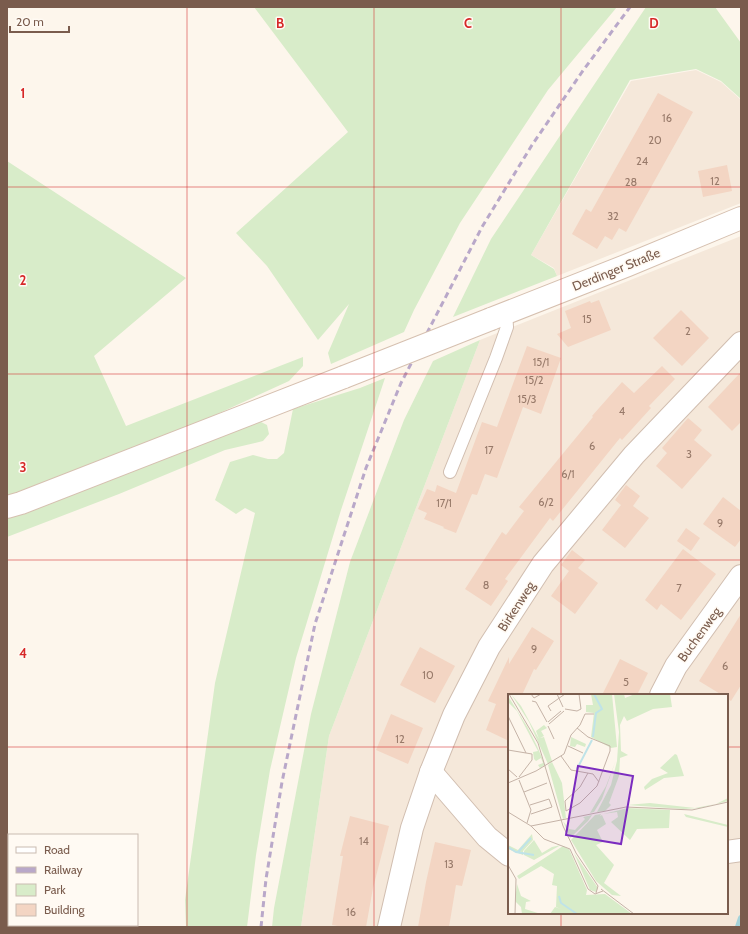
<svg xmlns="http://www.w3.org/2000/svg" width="748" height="934" font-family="Cabin,sans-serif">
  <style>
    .residential { fill: #f5e8da; fill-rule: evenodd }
    .green { fill: #d8ecc9 }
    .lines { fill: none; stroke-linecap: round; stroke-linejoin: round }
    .stream { stroke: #a5d3da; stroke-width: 6 }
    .building { fill: #f3d5c3 }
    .service-casing { stroke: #d1beb0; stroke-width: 14 }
    .minor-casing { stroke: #d1beb0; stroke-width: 24 }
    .secondary-casing { stroke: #d6c0b0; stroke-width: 24 }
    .service { stroke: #fff; stroke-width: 12 }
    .minor { stroke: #fff; stroke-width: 22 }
    .secondary { stroke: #fff; stroke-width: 22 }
    .rail { stroke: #b9a8c9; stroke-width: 3; stroke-dasharray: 6 4; stroke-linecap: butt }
    .secondary-bridge-casing { stroke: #d6c0b0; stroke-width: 24; stroke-linecap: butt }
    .secondary-bridge { stroke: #fff; stroke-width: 22 }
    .grid { fill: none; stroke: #d62828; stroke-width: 1; stroke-opacity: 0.55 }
    .labels { text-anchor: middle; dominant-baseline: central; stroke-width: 3; stroke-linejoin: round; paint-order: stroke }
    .number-label { font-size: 11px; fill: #987a6a }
    .street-label { font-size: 13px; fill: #7a5c4d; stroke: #fffaf3 }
    .inset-river { fill: none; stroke: #bfe3e8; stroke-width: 2 }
    .inset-road { fill: none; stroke: #c5b3a7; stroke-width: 1 }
    .view { fill: #7b2cbf; fill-opacity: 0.15; stroke: #7b2cbf; stroke-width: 2 }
    .inset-edge { fill: none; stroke: #7a5c4d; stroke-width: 2 }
    .grid-label { font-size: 13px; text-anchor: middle; font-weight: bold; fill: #d62828; stroke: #fffaf3; stroke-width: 3; stroke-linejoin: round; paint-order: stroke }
  </style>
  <rect width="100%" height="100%" fill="#fdf6ec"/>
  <g class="residential">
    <path d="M696,70L721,82L741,100V203L557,276L554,268L531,255L631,81Z"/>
    <path d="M741,236V927H301L329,736L480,340ZM509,695H727V913H509Z"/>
  </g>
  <g class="green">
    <path d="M254,7H617L548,90L460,223L414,310L404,332L331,364L328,353L349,304L318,340L267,266L236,233L348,132Z"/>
    <path d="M646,7H715L741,43V99L721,81L696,69L630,80L531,255L554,269L557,276L453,317L491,239Z"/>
    <path d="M7,161L186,278L94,356L126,426L303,357V366L289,381L189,427L7,496Z"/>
    <path d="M480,340L329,736L301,927H272L274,908L311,714L350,562L404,420L433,361Z"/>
    <path d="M385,378L341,510L296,658L270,770L256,855L247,927H186L185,900L215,683L255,513L245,508L236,514L215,500L230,462L253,455L268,459H277L284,453L293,409L360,388Z"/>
    <path d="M259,421L267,425L269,434L263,441L225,450L119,494L7,537V514Z"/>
  </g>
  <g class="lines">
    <path class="stream" d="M738,927L741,918"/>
  </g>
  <g class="building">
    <path d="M658,93L693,112L626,232L619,228L612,240L605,236L597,249L572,234L586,209L591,212Z"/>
    <path d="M727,165L732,191L703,197L698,171Z"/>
    <path d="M599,300L611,330L568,347L557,334L571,328L565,311L590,301L591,303Z"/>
    <path d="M681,310L709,338L682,366L653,338Z"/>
    <path d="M527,346L561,358L541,414L523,407L497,478L485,474L477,495L472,494L456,533L443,528L444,527L424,519L427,513L418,509L427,489L435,492L437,485L456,493L482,422L497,427Z"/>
    <path d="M662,366L675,379L649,406L651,408L622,440L620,438L553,521L550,518L505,579L508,581L491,606L465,589L502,532L506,535L524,511L519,507L593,417L592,416L622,382L634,393Z"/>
    <path d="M741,372V422L732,431L708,407Z"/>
    <path d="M688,418L702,430L694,440L712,455L682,489L656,466L667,453L662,448Z"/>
    <path d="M626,485L640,496L633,506L649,518L625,548L602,530L621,505L615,500Z"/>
    <path d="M723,497L741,511V539L735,547L703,524Z"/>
    <path d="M686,528L700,538L691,551L677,541Z"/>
    <path d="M683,549L716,574L681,620L661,604L657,610L645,600Z"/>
    <path d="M572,550L585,560L578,568L598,583L575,614L551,596L569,571L561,565Z"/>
    <path d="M741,614V685L731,701L727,698V695H722L699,681Z"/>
    <path d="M532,627L554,641L536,670L534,669L522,695H509V741L486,730L496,704L488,701L509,657V664Z"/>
    <path d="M420,647L455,666L435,703L400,685Z"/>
    <path d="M620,659L648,673L637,695H602Z"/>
    <path d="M391,714L423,728L408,764L376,750Z"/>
    <path d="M350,816L389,826L373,888L366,927H343L332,925L343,856H340Z"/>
    <path d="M435,842L471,850L462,886L456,885L449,927H418L426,882Z"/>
  </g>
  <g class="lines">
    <defs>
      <path id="service" d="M450,472L496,358L507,327L506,313"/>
      <g id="minor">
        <path d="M661,695L676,666L741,576"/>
        <path d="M431,772L487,837L509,855"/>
        <path d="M727,852L741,850"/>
        <path d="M389,927L412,828L431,772L454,715L489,647L543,564L634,455L741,343"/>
      </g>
      <g id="secondary">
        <path d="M491,319L628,265L741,218"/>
        <path d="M7,507L21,503L344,377"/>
      </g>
    </defs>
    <use href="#service" class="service-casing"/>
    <use href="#minor" class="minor-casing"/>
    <use href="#secondary" class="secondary-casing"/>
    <use href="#service" class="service"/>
    <use href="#minor" class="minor"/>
    <use href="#secondary" class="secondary"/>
    <path class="rail" d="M261,927L266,879L282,782L315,624L366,468L401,383L482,227L532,145L582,72L630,7"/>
    <defs>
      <path id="secondary-bridge" d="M344,377L491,319"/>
    </defs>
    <use href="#secondary-bridge" class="secondary-bridge-casing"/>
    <use href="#secondary-bridge" class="secondary-bridge"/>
  </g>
  <path class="grid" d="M187,7V927M374,7V927M561,7V695M7,187H741M7,374H741M7,560H741M7,747H509M727,747H741M561,913V927"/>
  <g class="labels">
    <g class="number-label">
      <text x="667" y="118">16</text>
      <text x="655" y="140">20</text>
      <text x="642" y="161">24</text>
      <text x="715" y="181">12</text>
      <text x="631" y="182">28</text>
      <text x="613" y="216">32</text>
      <text x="587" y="319">15</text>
      <text x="688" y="331">2</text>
      <text x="541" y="362">15/1</text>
      <text x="534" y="380">15/2</text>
      <text x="527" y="399">15/3</text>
      <text x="622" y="411">4</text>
      <text x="592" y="446">6</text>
      <text x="489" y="450">17</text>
      <text x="689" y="454">3</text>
      <text x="568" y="474">6/1</text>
      <text x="546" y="502">6/2</text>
      <text x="444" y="503">17/1</text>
      <text x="720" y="523">9</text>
      <text x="486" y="585">8</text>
      <text x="679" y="588">7</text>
      <text x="534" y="649">9</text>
      <text x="725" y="666">6</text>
      <text x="428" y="675">10</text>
      <text x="626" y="682">5</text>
      <text x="400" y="739">12</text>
      <text x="364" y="841">14</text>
      <text x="449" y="864">13</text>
      <text x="351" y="912">16</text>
    </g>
    <g class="street-label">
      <text transform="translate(616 269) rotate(-22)">Derdinger Straße</text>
      <text transform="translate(516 606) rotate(-57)">Birkenweg</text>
      <text transform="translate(699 634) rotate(-54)">Buchenweg</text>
    </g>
  </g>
  <g transform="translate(508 694)">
    <rect width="220" height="220" fill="#fdf6ec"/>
    <path d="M3,0L13,12L31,45L28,37L36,31L39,34L33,37L36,42L32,44L36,43L44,67L40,70L21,28ZM83,0H104L109,53L103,54L83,43L86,19L78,18V11H85ZM106,0H116L117,4L127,0H162L164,13L145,15L119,27L116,22L112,31L113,57L120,61L112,64L111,82L101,109L103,111L97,117L89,118L103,91L109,67L111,38ZM0,2L20,34L29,52L37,71L32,74L30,71L35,69L33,64L28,67L26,65L25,58L30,57L9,17L0,8ZM63,43L78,50L77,53L69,50L67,53L62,52ZM167,60L169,61L176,82L156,84L137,96L136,93L144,85L160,79L152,74ZM108,66L94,105L86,118L82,119L98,92ZM44,68L54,89L58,124L55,125L40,71ZM220,104V107L192,114L175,115L119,111L142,109L187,114L208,110ZM120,114L162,116L161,134L129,135L122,146L103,128L110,123L109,118L95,120ZM93,120L92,122L94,121L98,130L89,136L95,148L88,151L106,171L96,189L113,202L104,201L88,187L63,146L87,121ZM176,120L220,131V133L178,123ZM84,121L80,127L62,144L55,127L61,135L67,136L77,125L75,123ZM24,140L25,146L15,157V161L0,155V151L10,156ZM26,146L34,159L44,153L53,151L26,166L16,161V157ZM55,152L61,155L79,196L78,201L97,200L124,220H42L47,213L53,215L48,213L49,192L44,191L46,180L33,172L11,185L9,182ZM66,159L90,194L88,198L82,196ZM9,190L13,202L23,207L18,208L17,215L33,220H14L13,213L7,207Z" fill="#d8ecc9"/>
    <path class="inset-river" d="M85,43L88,19L94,15L86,0M69,75L84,46M0,153L8,158L26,161M10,158L23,144M51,202L53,209L69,220"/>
    <path class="inset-road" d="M1,0L30,49L55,132L68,159L90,192L88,199M23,0L26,4L33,0M49,0L55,13M24,7L28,8L39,28M57,15L69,17L73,15L71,0M43,17L40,12L57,0M0,22L18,59M40,28L53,17M41,30L56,17M40,32L46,45M69,34L80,43L102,52V57L89,92L72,109L58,117L57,107L72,93L80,79M60,52L75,59M0,56L24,60V66L11,83M53,62L63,76L85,80L91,88M0,75L9,83M11,86L23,116L19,129M0,89L28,77L56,60L63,41L72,31L77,20H86M16,98L39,89M22,111L41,105L44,113L23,120M0,118L23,132M0,171L8,185L7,220M93,195L126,220M95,197L87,200L80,195L62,155L36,145L23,132L118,113L184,116L220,108"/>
    <path class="view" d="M70,72L125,82L113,150L58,141Z"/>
    <rect width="220" height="220" class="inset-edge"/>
  </g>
  <g class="grid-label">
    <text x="280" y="28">B</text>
    <text x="468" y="28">C</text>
    <text x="654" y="28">D</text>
    <text x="23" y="98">1</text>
    <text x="23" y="285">2</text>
    <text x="23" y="472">3</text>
    <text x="23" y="658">4</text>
  </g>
  <rect width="748" height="934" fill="none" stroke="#7a5c4d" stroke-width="16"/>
  <rect x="8" y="834" width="130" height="92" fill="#fffaf3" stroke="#cabbb1"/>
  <rect x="16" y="847" width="20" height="6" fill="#ffffff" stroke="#cabbb1"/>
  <text x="44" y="854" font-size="12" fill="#7a5c4d">Road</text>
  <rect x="16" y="867" width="20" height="6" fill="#b9a8c9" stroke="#cabbb1"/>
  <text x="44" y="874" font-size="12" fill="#7a5c4d">Railway</text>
  <rect x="16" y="884" width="20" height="12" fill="#d8ecc9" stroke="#cabbb1"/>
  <text x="44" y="894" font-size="12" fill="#7a5c4d">Park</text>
  <rect x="16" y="904" width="20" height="12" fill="#f3d5c3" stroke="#cabbb1"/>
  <text x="44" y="914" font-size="12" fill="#7a5c4d">Building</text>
  <path d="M10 26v6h59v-6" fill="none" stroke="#7a5c4d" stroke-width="2"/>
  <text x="16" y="26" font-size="12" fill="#7a5c4d" stroke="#fffaf3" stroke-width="3" paint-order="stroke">20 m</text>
</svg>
